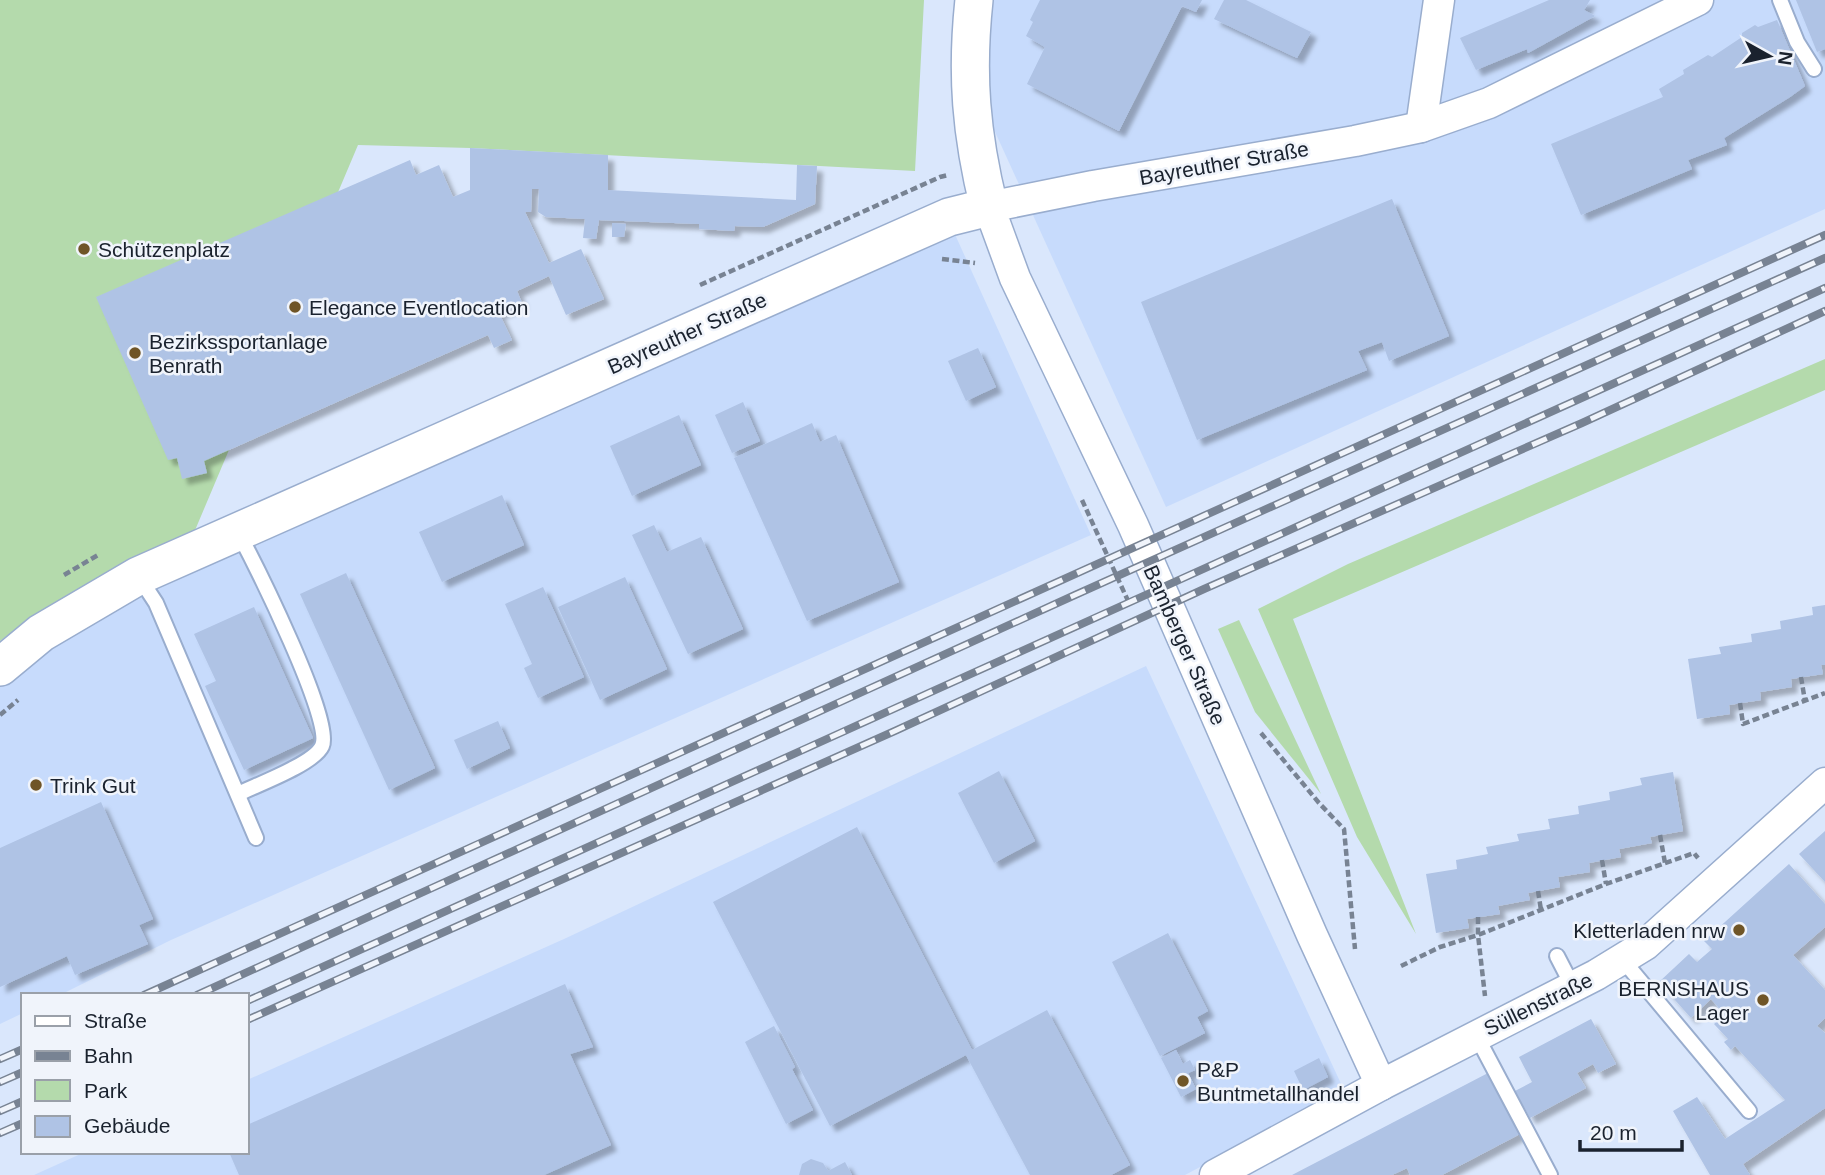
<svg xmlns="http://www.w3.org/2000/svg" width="1825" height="1175" font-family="Helvetica,sans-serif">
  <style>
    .built { fill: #c7dbfc }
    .green { fill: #b4daac }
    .building { fill: #afc3e5; filter: url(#shadow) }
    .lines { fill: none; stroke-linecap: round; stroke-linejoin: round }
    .service-casing { stroke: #99adce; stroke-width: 18 }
    .minor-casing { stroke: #99adce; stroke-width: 33 }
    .tertiary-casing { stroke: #99adce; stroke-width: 40 }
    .path { stroke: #788393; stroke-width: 4.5; stroke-dasharray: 7 3.5; stroke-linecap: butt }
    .service { stroke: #fff; stroke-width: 14 }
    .minor { stroke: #fff; stroke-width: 30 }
    .tertiary { stroke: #fff; stroke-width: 37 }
    .rail-casing { stroke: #788393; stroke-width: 8 }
    .rail { stroke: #f0f4fb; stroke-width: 5; stroke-dasharray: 16; stroke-linecap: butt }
    .poi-dot { fill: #6f5527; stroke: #f0f4fb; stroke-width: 2.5 }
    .labels { text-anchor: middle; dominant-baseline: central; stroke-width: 5; stroke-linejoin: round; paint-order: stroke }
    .street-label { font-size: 21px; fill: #1a222e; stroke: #f0f4fb }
    .poi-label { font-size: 21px; fill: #1a222e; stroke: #f0f4fb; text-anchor: start }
  </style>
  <defs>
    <filter id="shadow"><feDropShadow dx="6" dy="6" stdDeviation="2" flood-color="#0004"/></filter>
  </defs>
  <rect width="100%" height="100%" fill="#dae7fc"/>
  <g class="built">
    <path d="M993,0H1825V209L1166,507L991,123L986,44Z"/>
    <path d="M953,230L1091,535L171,940L60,995H23V1013L0,1024V683L39,651L143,587Z"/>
    <path d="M1146,666L1344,1090L1185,1175H34L85,1152H247V1080L564,939Z"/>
  </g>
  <g class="green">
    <path d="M0,0H924L915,171L470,148L358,145L193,535L28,620L0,641Z"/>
    <path d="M1825,359V390L1293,619L1416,934L1357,837L1258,609L1348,564Z"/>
    <path d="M1239,620L1321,794L1255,712L1218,629Z"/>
  </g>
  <g class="building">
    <path d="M1040,0H1202L1196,12L1182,6L1119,131L1027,84L1045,47L1026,36L1033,22L1030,20Z"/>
    <path d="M1224,0H1246L1311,32L1297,58L1214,19Z"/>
    <path d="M1549,0H1590L1584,10L1595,16L1528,53L1527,49L1476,70L1460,38Z"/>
    <path d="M1796,0H1825V49L1817,52Z"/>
    <path d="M1777,20L1805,86L1790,97L1724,138L1727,145L1688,160L1692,169L1581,215L1551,144L1663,97L1659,89L1684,74L1683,70L1708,55L1712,57L1742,37V33L1755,25L1758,27Z"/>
    <path d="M470,148L608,155V190L796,200L797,165L817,166L815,204L763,227L735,226L734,231L699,229V224L599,220L596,239L583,238L585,219L546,217L538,212L539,189H532L531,212H525L549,263L581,249L604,299L566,315L549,276L517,291L522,303L499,313L512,340L494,348L488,335L204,461L207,473L182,479L177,458L168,460L96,297L410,160L416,175L439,165L453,197L470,190Z"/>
    <path d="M1392,199L1449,336L1389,361L1382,342L1358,351L1367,370L1197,440L1141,302Z"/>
    <path d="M612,223L626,224L624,237H612Z"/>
    <path d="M978,348L996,387L966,401L948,361Z"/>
    <path d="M743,402L760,441L732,453L715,415Z"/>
    <path d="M679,415L701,465L632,496L610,446Z"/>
    <path d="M812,423L820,442L836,435L899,582L807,621L734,458Z"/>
    <path d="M502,495L524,545L442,582L419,532Z"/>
    <path d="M654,525L667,552L701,537L743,629L688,654L632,535Z"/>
    <path d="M346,573L435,768L389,790L300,594Z"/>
    <path d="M625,577L667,669L600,700L558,607Z"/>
    <path d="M543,587L584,677L538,698L524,668L532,664L505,604Z"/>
    <path d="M1825,605V665H1821L1823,674L1791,679L1792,687L1760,692L1761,700L1729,705L1730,714L1697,719L1688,659L1721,654L1719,647L1752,642L1751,634L1781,629L1780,621L1813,615L1812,607Z"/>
    <path d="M254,607L313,738L244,770L205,686L216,681L194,634Z"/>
    <path d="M498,721L510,748L467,769L454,740Z"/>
    <path d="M999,771L1035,841L994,863L958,793Z"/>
    <path d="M1673,772L1683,831L1650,837L1652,843L1619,849L1621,857L1589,863L1590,872L1558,877L1560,887L1528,893L1530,900L1498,906L1500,914L1467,919L1469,928L1436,933L1426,874L1457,869L1456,860L1488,854L1486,847L1519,841L1517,834L1550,829L1548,819L1579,814L1578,806L1610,800L1609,792L1642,785L1640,778Z"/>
    <path d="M101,802L153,919L139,925L148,944L75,975L67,956L0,987V848Z"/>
    <path d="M857,827L972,1050L1047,1010L1130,1165L1111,1175H1030L966,1055L830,1126L713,902Z"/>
    <path d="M1825,831V882L1799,854Z"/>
    <path d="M1789,864L1825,904V927L1793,955L1825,990V1018L1817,1026L1825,1033V1108L1743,1164L1750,1175H1710L1673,1111L1697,1097L1725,1139L1785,1100L1735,1046L1731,1050L1724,1042L1728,1039L1714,1024L1725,1015L1711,999L1691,1018L1659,982L1689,954L1697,962L1712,949L1704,941Z"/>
    <path d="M1168,933L1208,1011L1197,1017L1205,1033L1160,1056L1112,962Z"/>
    <path d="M565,984L593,1047L570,1054L611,1145L544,1175H239L229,1152H247V1125Z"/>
    <path d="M1591,1019L1616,1064L1598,1073L1593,1064L1577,1073L1586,1088L1530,1118L1515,1091L1532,1082L1519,1057Z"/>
    <path d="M774,1026L795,1067L792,1069L813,1110L786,1124L745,1042Z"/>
    <path d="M1176,1050L1183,1064L1190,1060L1195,1070L1188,1073L1196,1089L1181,1097L1161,1058Z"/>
    <path d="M1319,1058L1328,1077L1303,1090L1294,1071Z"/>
    <path d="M1488,1073L1520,1134L1442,1175H1410L1407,1168L1392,1175H1292Z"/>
    <path d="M811,1159L823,1163L828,1171L845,1162L852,1175H799L802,1164Z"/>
  </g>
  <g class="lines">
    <defs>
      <g id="service">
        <path d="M1780,0L1797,42L1814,69"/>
        <path d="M139,577L156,603L256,838"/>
        <path d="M238,794C256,785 314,764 322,746C334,721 254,562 238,532"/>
        <path d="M1557,956L1573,987"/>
        <path d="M1622,959L1749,1111"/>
        <path d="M1476,1035L1550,1175"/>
      </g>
      <g id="minor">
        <path d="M1421,127L1439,0"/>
        <path d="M1381,1085L1312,935L1133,525L1015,278L989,207L1093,186L1355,141L1421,127L1489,103L1698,0"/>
        <path d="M1215,1175L1381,1085L1596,975L1645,945L1825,783"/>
      </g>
      <path id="tertiary" d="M0,667L41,633L138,576L949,217L989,207C971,134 966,75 974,0"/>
    </defs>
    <use href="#service" class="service-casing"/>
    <use href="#minor" class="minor-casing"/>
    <use href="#tertiary" class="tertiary-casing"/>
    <g class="path">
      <path d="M942,259L975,263"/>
      <path d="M700,285L940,177L948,175"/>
      <path d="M1082,500L1129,603"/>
      <path d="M64,575L98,555"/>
      <path d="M1801,677L1805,701"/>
      <path d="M1740,703L1743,724L1825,693"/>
      <path d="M0,715L18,700"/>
      <path d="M1261,733L1319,803L1344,829L1355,949"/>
      <path d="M1660,835L1665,863"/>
      <path d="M1602,860L1606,884"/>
      <path d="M1538,891L1541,910"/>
      <path d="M1478,917V935L1485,996"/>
      <path d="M1401,966L1440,947L1478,935L1606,884L1694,853L1698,858"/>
    </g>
    <use href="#service" class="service"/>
    <use href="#minor" class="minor"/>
    <use href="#tertiary" class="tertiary"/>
    <defs>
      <g id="rail">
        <path d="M144,995L1825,235"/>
        <path d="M197,995L1075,595L1825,258"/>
        <path d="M247,1001L1825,288"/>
        <path d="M247,1020L897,730L1204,589L1582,423L1825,311"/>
        <path d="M0,1059L23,1049"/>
        <path d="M0,1082L23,1072"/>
        <path d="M0,1111L23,1101"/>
        <path d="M0,1133L23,1123"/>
      </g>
    </defs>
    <use href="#rail" class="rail-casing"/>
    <use href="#rail" class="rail"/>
  </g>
  <g class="poi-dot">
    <circle cx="84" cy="249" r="7"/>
    <circle cx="295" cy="307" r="7"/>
    <circle cx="135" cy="353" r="7"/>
    <circle cx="36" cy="785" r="7"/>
    <circle cx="1739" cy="930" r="7"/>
    <circle cx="1763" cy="1000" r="7"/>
    <circle cx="1183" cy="1081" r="7"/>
  </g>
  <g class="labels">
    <g class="street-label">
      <text transform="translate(1224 163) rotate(-10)">Bayreuther Straße</text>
      <text transform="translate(687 333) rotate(-24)">Bayreuther Straße</text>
      <text transform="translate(1185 645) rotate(66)">Bamberger Straße</text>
      <text transform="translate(1538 1004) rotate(-26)">Süllenstraße</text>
    </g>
    <g class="poi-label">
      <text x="98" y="249">Schützenplatz</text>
      <text x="309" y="307">Elegance Eventlocation</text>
      <text x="149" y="341">Bezirkssportanlage<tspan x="149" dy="24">Benrath</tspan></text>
      <text x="50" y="785">Trink Gut</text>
      <text x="1725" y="930" text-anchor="end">Kletterladen nrw</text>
      <text x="1749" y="988" text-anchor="end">BERNSHAUS<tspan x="1749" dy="24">Lager</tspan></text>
      <text x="1197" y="1069">P&amp;P<tspan x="1197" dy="24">Buntmetallhandel</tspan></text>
    </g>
  </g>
  <rect x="21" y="993" width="228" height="161" fill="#f0f4fb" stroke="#9aa0a9" stroke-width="2"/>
  <rect x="35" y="1016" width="35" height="10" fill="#ffffff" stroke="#9aa0a9" stroke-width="2"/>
  <text x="84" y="1028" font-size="21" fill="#1a222e">Straße</text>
  <rect x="35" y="1051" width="35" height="10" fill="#788393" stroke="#9aa0a9" stroke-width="2"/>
  <text x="84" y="1063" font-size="21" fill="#1a222e">Bahn</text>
  <rect x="35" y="1080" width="35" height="21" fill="#b4daac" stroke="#9aa0a9" stroke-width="2"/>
  <text x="84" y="1098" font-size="21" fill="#1a222e">Park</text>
  <rect x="35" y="1116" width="35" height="21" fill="#afc3e5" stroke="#9aa0a9" stroke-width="2"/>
  <text x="84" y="1133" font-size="21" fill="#1a222e">Gebäude</text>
  <g transform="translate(1769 56) rotate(98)" stroke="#f0f4fb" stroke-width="5" paint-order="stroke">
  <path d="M0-5L12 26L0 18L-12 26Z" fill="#1a222e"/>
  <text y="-10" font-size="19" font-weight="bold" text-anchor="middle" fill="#1a222e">N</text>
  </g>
  <path d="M1580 1140v10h102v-10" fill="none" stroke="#1a222e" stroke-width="3.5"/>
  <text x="1590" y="1140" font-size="21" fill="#1a222e" stroke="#f0f4fb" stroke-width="5" paint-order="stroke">20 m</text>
</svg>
